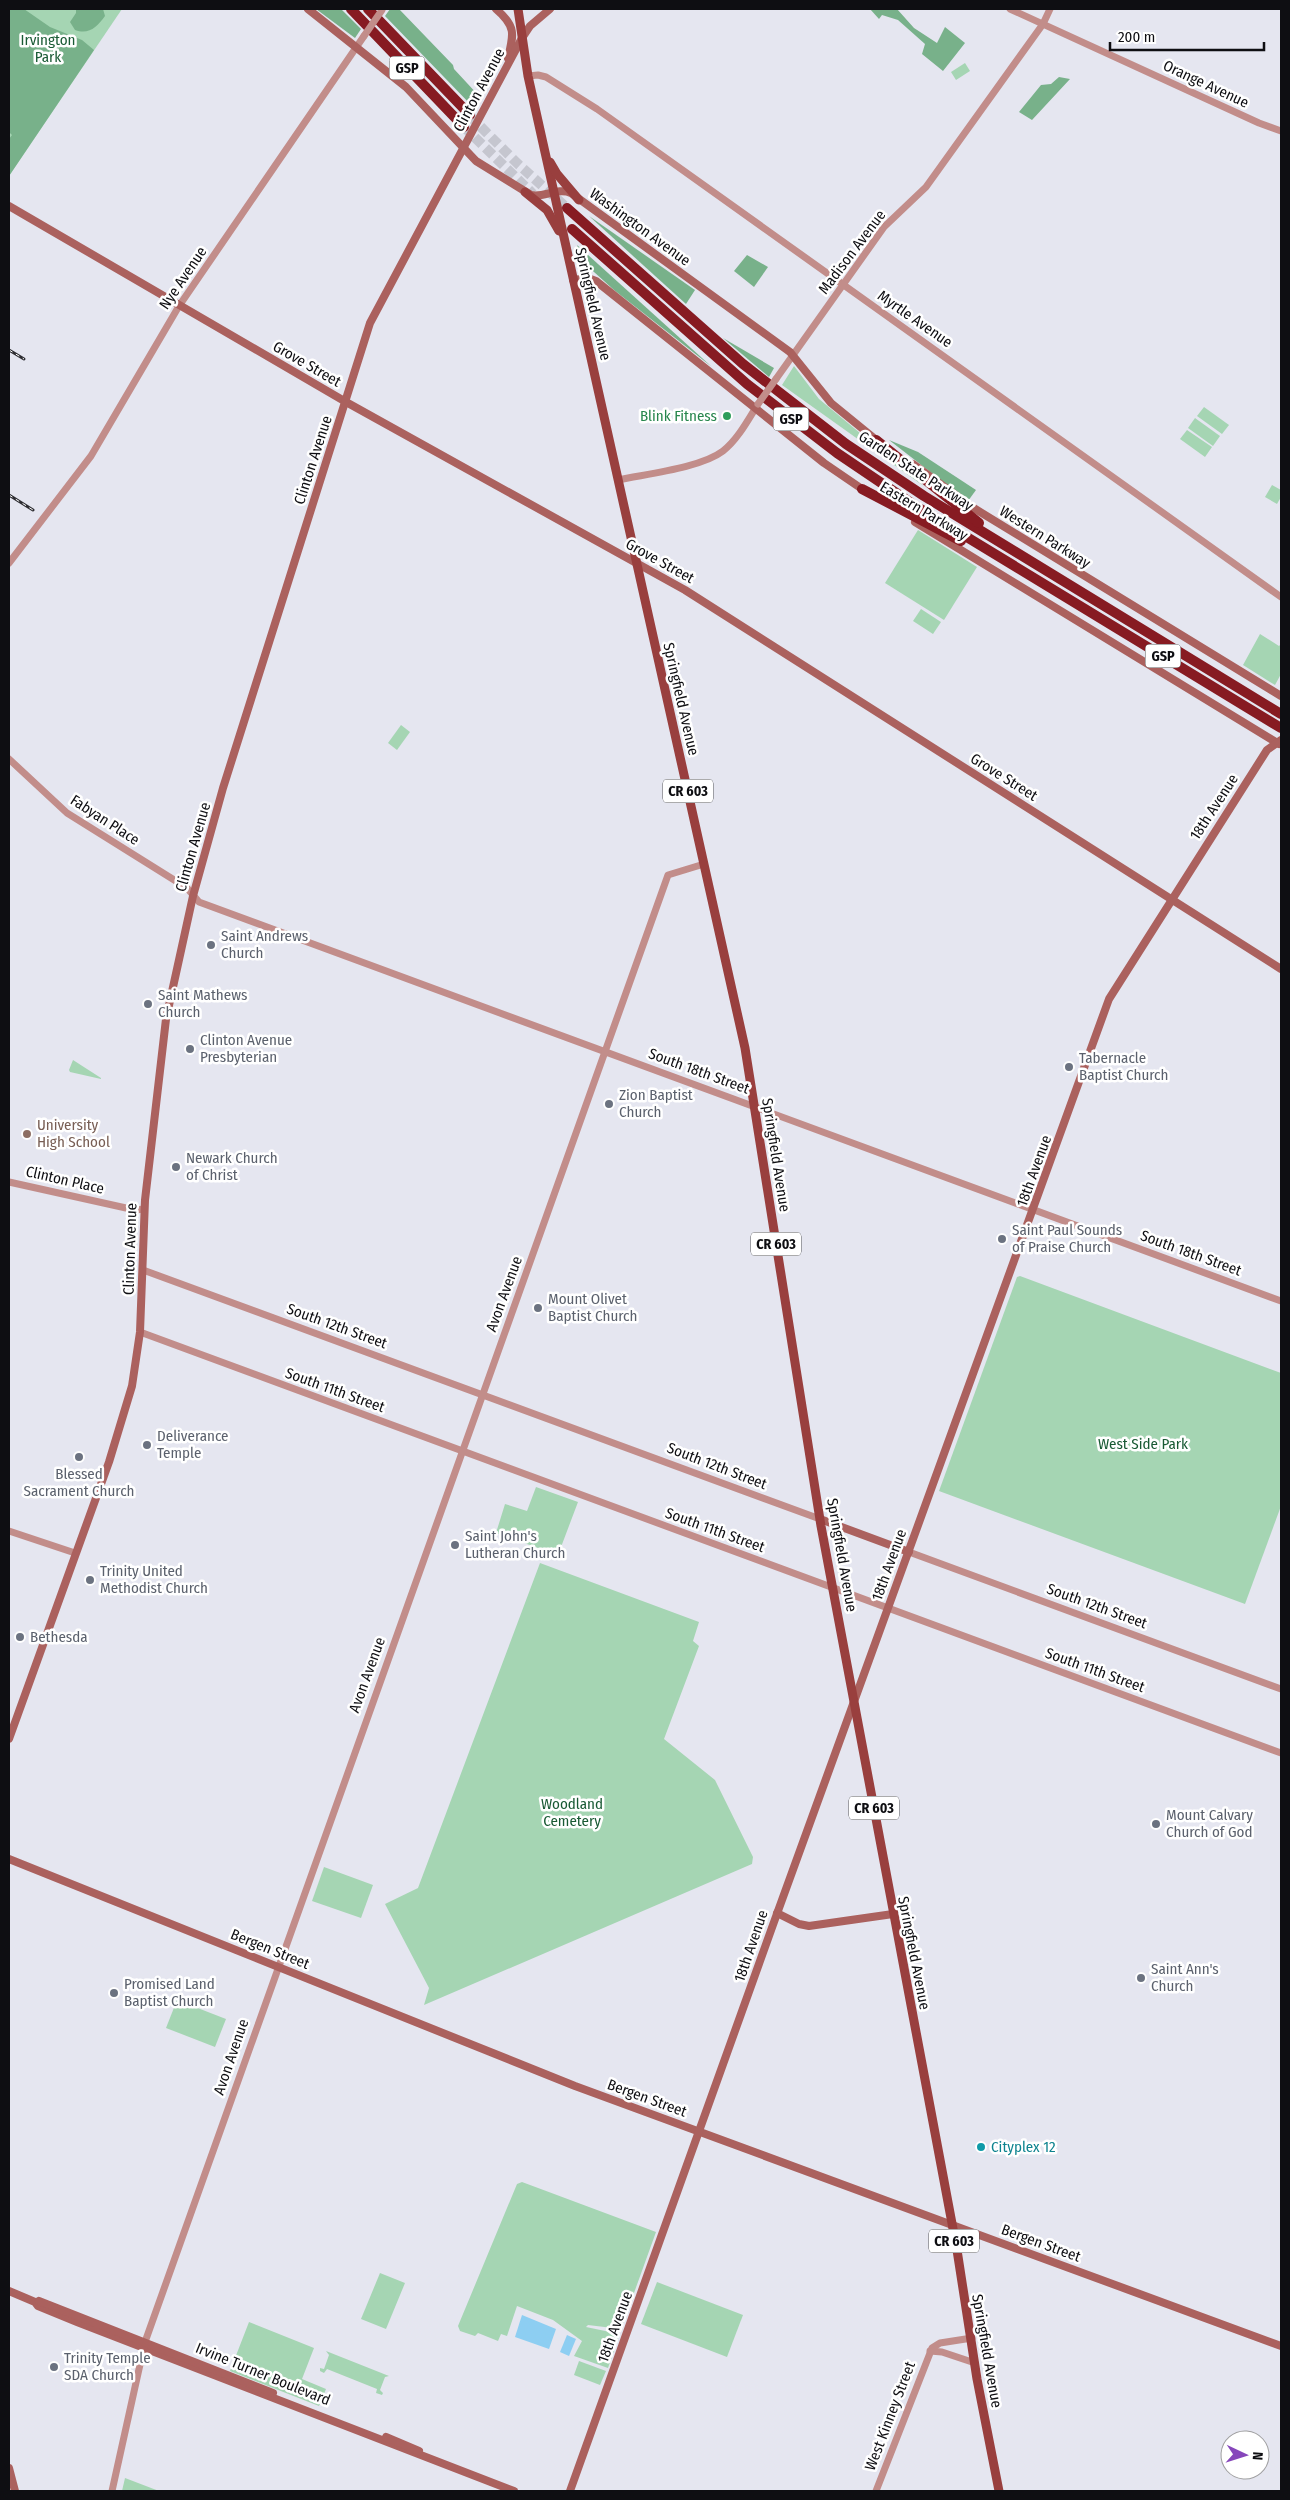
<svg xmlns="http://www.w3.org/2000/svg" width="1290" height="2500" font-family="'Fira Sans Condensed',sans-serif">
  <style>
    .green { fill: #a5d5b3 }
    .forest { fill: #78b18a }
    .water { fill: #8dcef2 }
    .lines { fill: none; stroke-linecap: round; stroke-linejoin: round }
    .motorway-tunnel { stroke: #c5c6cf; stroke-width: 10; stroke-dasharray: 10 5; stroke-linecap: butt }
    .tertiary { stroke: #c28d8a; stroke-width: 7 }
    .secondary { stroke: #ab615e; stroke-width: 8 }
    .primary { stroke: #993f3e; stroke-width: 9 }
    .motorway { stroke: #871b22; stroke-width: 10 }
    .rail-casing { stroke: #2c2c31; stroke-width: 3 }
    .rail { stroke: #fff; stroke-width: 1; stroke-dasharray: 4; stroke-linecap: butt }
    .tertiary-bridge { stroke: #c28d8a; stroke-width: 7 }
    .leisure-dot { fill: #2e9e5b; stroke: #fff; stroke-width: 2 }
    .worship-dot { fill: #6b7280; stroke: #fff; stroke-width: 2 }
    .education-dot { fill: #8d6e63; stroke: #fff; stroke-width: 2 }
    .culture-dot { fill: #0f9aa8; stroke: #fff; stroke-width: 2 }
    .labels { text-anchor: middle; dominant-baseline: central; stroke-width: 5; stroke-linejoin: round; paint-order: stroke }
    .shield { fill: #fff; stroke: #565659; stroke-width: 1 }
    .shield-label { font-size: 14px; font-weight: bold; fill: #0e0e12 }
    .park-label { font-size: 15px; fill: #195a34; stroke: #fff }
    .street-label { font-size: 15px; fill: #0e0e12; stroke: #fff }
    .leisure-label { font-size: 15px; fill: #27864d; stroke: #fff; text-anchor: end }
    .worship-label { font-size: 15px; fill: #5b616d; stroke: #fff; text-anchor: start }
    .education-label { font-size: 15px; fill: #785e54; stroke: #fff; text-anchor: start }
    .culture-label { font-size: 15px; fill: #0d838f; stroke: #fff; text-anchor: start }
  </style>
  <rect width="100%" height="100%" fill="#e5e6f0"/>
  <g class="green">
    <path d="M9,9H122L9,176Z"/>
    <path d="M965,63L970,71L956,80L951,72Z"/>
    <path d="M794,366L819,399L925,487L782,385Z"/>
    <path d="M1204,407L1229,425L1222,434L1197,416Z"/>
    <path d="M1195,418L1220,436L1213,446L1188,428Z"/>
    <path d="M1187,430L1212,447L1205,457L1180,439Z"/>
    <path d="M1272,485L1281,490V497L1277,504L1265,497Z"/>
    <path d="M918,530L977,567L944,620L885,583Z"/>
    <path d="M921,609L941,622L933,634L913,621Z"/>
    <path d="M1260,634L1279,646L1281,644V674L1275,685L1243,665Z"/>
    <path d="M401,725L410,732L397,750L388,743Z"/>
    <path d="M73,1060L101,1078V1079L70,1072L69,1070Z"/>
    <path d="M1020,1276L1281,1373V1506L1245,1604L939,1491L1017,1277Z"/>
    <path d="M536,1487L578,1502L558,1555L496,1533L505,1504L527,1511Z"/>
    <path d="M540,1563L699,1622L693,1641L699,1646L664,1739L715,1780L753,1857L752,1864L424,2005L429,1988L385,1904L418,1888Z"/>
    <path d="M324,1867L373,1885L361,1918L312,1901Z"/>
    <path d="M177,2000L226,2019L215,2047L166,2028Z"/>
    <path d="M522,2182L656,2232L621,2329L588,2325L586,2327L610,2332L619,2336L608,2368L574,2356L582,2341L553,2320L517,2306L507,2336L501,2334L498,2341L478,2333L475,2336L460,2331L458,2326L517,2184Z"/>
    <path d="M380,2273L405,2283L386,2329L361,2319Z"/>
    <path d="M657,2282L743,2315L727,2357L641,2324Z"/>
    <path d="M249,2322L314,2348L302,2379L326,2389L319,2406L230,2371Z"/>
    <path d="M326,2351L389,2376L385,2377L380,2390L383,2393L382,2395L376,2393L377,2389L327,2369L324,2373L320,2371V2368L324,2369L329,2355Z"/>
    <path d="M579,2361L606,2371L600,2385L574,2375Z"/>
    <path d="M125,2478L159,2491H122Z"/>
  </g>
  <g class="forest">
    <path d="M9,9H24L50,27L82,40L94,50L9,176V139L12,135L9,132Z"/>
    <path d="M76,9H103L105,16C97,27 89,35 75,30L70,22L76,13Z"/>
    <path d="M316,9H341L361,29L355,38Z"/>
    <path d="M390,9H399L453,65L454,69L479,96L473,107L385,16Z"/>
    <path d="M870,9H897L914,28L937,43L945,27L965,43L943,71L922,54L925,44L898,20L882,15L879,19Z"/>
    <path d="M1059,77L1070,79L1032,120L1019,112L1041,85L1051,84Z"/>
    <path d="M589,216L695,290L686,304Z"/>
    <path d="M577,245L712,367L614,290L584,263Z"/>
    <path d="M747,255L768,267L754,287L734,271Z"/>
    <path d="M723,338L774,368L769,377Z"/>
    <path d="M889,440L918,452L976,490L968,501Z"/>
  </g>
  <g class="water">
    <path d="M522,2315L556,2329L549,2349L515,2337Z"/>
    <path d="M567,2335L576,2339L569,2356L560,2352Z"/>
  </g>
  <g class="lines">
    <g class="motorway-tunnel">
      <path d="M470,116L518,164L567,208"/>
      <path d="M464,127L533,194"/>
    </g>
    <g class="tertiary">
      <path d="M1010,9L1259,123L1281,131"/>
      <path d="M528,76L538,75L546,77L597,109L1281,597"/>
      <path d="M776,379L884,227L926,187L1043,24L1050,9"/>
      <path d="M618,480C645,474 701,468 723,451C738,439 748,420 758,404"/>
      <path d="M9,563L91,456L179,306L364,36"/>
      <path d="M9,759L67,813L187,888L199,902L1281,1301"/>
      <path d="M9,1182L135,1210L144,1209"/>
      <path d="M143,1270L820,1519"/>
      <path d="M140,1332L1281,1753"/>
      <path d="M9,1531L75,1553"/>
      <path d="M909,1552L1281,1689"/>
      <path d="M930,2351L942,2352L975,2363"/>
      <path d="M112,2491L145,2342L668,875L704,864"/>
      <path d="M876,2491L932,2348L940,2343L972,2338"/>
    </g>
    <g class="secondary">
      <path d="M308,9L406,87L476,161L531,195C544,198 558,187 571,193L790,352L831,403L880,443"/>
      <path d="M496,9C516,26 514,34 508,58"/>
      <path d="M9,206L346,402L685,590L1281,969"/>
      <path d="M573,280L588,278L596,281L824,463L865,491"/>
      <path d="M913,464L972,507L1281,696"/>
      <path d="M915,522L1279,744"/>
      <path d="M820,1519L909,1552"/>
      <path d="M9,1739L109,1462L132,1386L140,1332L145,1200L166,1019L193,896L223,788L370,323L522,38L530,26L550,9"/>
      <path d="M9,1859L575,2086L1281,2346"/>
      <path d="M777,1913L799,1924L809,1926L893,1914"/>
      <path d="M9,2291L35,2302L38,2306L77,2322L514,2491"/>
      <path d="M39,2301L273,2393"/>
      <path d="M386,2437L419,2451"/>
      <path d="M9,2468L15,2491"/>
      <path d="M570,2491L774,1922L1109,999L1267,750L1281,740"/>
    </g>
    <g class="primary">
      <path d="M518,9L528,76L745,1048L821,1526L957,2250L977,2379L999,2491"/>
      <path d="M550,162L557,174L579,200"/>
      <path d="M525,192L547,210L559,231"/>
    </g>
    <g class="motorway">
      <path d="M351,9L464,127"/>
      <path d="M368,9L470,115"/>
      <path d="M567,208L743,364L846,444L924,496L1281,714"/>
      <path d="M572,229L747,384L837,453L914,505L1281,728"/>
      <path d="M876,440L979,523"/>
      <path d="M862,489L961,541"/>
    </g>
    <defs>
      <g id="rail">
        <path d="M9,350L24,359"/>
        <path d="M9,495L33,510"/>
      </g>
    </defs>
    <use href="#rail" class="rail-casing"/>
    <use href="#rail" class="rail"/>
    <g class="tertiary-bridge">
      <path d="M364,36L382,10"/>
      <path d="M758,404L776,379"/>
    </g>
  </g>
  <circle class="leisure-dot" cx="727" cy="416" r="5"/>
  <g class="worship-dot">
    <circle cx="211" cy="945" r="5"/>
    <circle cx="148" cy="1004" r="5"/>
    <circle cx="190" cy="1049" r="5"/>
    <circle cx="1069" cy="1067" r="5"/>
    <circle cx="609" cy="1104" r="5"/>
    <circle cx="176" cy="1167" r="5"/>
    <circle cx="1002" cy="1239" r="5"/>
    <circle cx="538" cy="1308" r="5"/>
    <circle cx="147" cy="1445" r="5"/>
    <circle cx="79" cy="1457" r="5"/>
    <circle cx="455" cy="1545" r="5"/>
    <circle cx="90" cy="1580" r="5"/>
    <circle cx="20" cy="1637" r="5"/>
    <circle cx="1156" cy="1824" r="5"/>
    <circle cx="1141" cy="1978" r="5"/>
    <circle cx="114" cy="1993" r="5"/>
    <circle cx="54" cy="2367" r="5"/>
  </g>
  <circle class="education-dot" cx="27" cy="1134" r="5"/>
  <circle class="culture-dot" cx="981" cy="2147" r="5"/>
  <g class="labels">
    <g class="shield">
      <rect x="389.5" y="56.5" width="35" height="23" rx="4"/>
      <rect x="773.5" y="407.5" width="35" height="23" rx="4"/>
      <rect x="1145.5" y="644.5" width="35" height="23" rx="4"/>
      <rect x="663" y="779.5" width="50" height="23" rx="4"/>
      <rect x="751" y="1232.5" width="50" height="23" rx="4"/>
      <rect x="849" y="1796.5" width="50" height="23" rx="4"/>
      <rect x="929" y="2229.5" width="50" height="23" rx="4"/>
    </g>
    <g class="shield-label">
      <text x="407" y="68">GSP</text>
      <text x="791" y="419">GSP</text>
      <text x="1163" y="656">GSP</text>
      <text x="688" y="791">CR 603</text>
      <text x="776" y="1244">CR 603</text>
      <text x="874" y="1808">CR 603</text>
      <text x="954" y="2241">CR 603</text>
    </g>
    <g class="park-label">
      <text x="48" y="40">Irvington<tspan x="48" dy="17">Park</tspan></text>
      <text x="1143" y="1444">West Side Park</text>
      <text x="572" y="1804">Woodland<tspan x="572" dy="17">Cemetery</tspan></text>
    </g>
    <g class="street-label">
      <text transform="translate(1206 84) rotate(25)">Orange Avenue</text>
      <text transform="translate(479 90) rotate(-62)">Clinton Avenue</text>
      <text transform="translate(640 227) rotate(36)">Washington Avenue</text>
      <text transform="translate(852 252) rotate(-53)">Madison Avenue</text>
      <text transform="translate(183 278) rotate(-56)">Nye Avenue</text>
      <text transform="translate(593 304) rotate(77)">Springfield Avenue</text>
      <text transform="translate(915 319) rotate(35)">Myrtle Avenue</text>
      <text transform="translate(307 364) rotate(30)">Grove Street</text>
      <text transform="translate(313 460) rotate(-72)">Clinton Avenue</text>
      <text transform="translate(916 471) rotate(33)">Garden State Parkway</text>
      <text transform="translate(924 511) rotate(31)">Eastern Parkway</text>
      <text transform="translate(1045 537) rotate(32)">Western Parkway</text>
      <text transform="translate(660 561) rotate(29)">Grove Street</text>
      <text transform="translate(681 699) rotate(77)">Springfield Avenue</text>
      <text transform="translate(1004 777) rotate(32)">Grove Street</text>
      <text transform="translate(1214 807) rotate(-57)">18th Avenue</text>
      <text transform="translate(105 820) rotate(33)">Fabyan Place</text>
      <text transform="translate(193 847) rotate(-74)">Clinton Avenue</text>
      <text transform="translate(699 1071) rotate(20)">South 18th Street</text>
      <text transform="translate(776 1155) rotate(81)">Springfield Avenue</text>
      <text transform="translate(1034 1171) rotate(-70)">18th Avenue</text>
      <text transform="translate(65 1180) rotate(13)">Clinton Place</text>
      <text transform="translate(130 1249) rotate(-88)">Clinton Avenue</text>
      <text transform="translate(1191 1253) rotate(20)">South 18th Street</text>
      <text transform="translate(504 1294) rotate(-70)">Avon Avenue</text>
      <text transform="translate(337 1326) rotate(20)">South 12th Street</text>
      <text transform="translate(335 1390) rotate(20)">South 11th Street</text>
      <text transform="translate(717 1466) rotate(21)">South 12th Street</text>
      <text transform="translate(715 1530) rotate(20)">South 11th Street</text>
      <text transform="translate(842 1555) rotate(80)">Springfield Avenue</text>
      <text transform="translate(889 1565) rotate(-70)">18th Avenue</text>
      <text transform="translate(1097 1606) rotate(20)">South 12th Street</text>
      <text transform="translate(1095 1670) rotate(20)">South 11th Street</text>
      <text transform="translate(367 1675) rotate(-70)">Avon Avenue</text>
      <text transform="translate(751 1946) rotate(-71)">18th Avenue</text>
      <text transform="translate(270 1949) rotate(22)">Bergen Street</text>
      <text transform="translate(914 1953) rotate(79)">Springfield Avenue</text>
      <text transform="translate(231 2057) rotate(-71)">Avon Avenue</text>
      <text transform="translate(647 2098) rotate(20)">Bergen Street</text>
      <text transform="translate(1041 2243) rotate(20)">Bergen Street</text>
      <text transform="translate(615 2327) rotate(-70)">18th Avenue</text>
      <text transform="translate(987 2351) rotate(80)">Springfield Avenue</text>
      <text transform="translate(263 2374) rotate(22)">Irvine Turner Boulevard</text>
      <text transform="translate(890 2416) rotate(-69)">West Kinney Street</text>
    </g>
    <g class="leisure-label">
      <text x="717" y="416">Blink Fitness</text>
    </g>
    <g class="worship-label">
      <text x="221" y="936">Saint Andrews<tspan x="221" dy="17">Church</tspan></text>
      <text x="158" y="995">Saint Mathews<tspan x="158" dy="17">Church</tspan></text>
      <text x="200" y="1040">Clinton Avenue<tspan x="200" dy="17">Presbyterian</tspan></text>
      <text x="1079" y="1058">Tabernacle<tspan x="1079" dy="17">Baptist Church</tspan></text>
      <text x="619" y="1095">Zion Baptist<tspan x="619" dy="17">Church</tspan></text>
      <text x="186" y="1158">Newark Church<tspan x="186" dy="17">of Christ</tspan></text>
      <text x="1012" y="1230">Saint Paul Sounds<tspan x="1012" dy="17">of Praise Church</tspan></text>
      <text x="548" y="1299">Mount Olivet<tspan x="548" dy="17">Baptist Church</tspan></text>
      <text x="157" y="1436">Deliverance<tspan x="157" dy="17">Temple</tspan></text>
      <text x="79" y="1474" text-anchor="middle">Blessed<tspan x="79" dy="17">Sacrament Church</tspan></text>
      <text x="465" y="1536">Saint John's<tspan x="465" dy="17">Lutheran Church</tspan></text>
      <text x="100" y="1571">Trinity United<tspan x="100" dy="17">Methodist Church</tspan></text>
      <text x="30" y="1637">Bethesda</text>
      <text x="1166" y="1815">Mount Calvary<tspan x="1166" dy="17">Church of God</tspan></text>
      <text x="1151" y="1969">Saint Ann's<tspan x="1151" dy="17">Church</tspan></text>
      <text x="124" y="1984">Promised Land<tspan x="124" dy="17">Baptist Church</tspan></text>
      <text x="64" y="2358">Trinity Temple<tspan x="64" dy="17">SDA Church</tspan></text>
    </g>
    <g class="education-label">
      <text x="37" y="1125">University<tspan x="37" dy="17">High School</tspan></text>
    </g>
    <g class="culture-label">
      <text x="991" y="2147">Cityplex 12</text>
    </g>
  </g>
  <rect width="1290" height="2500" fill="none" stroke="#0e0e12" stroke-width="20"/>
  <g transform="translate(1245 2455) rotate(94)"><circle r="24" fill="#ffffff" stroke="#9f9fa0"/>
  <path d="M0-4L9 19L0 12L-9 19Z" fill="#8646bb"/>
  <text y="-8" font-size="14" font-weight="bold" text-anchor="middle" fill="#0e0e12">N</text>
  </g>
  <path d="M1110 42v8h154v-8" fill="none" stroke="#0e0e12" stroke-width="2.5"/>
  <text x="1118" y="42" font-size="15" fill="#0e0e12" stroke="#ffffff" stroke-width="4" paint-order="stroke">200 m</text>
</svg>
